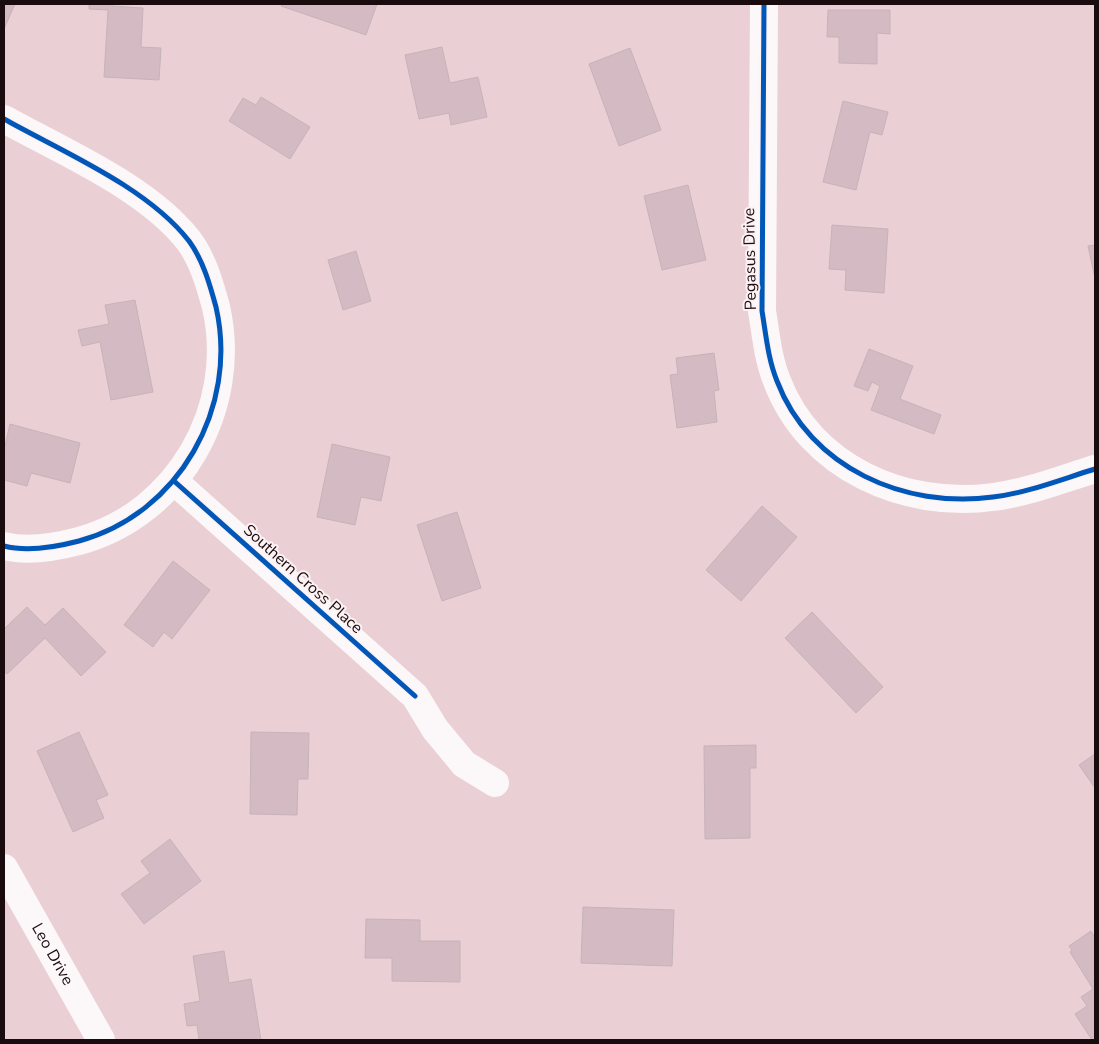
<svg xmlns="http://www.w3.org/2000/svg" width="1099" height="1044" font-family="'Nunito Sans',sans-serif">
  <style>
    .building { fill: #d4bac3; stroke: #c6b3b9 }
    .lines { fill: none; stroke-linecap: round; stroke-linejoin: round }
    .minor { stroke: #fcf8f9; stroke-width: 28 }
    .cycleway-casing { stroke: #fcf2f3; stroke-width: 8 }
    .cycleway { stroke: #0057b8; stroke-width: 5 }
    .labels { text-anchor: middle; dominant-baseline: central; stroke-width: 4; stroke-linejoin: round; paint-order: stroke }
    .street-label { font-size: 16px; fill: #1a0b0e; stroke: #fcf2f3 }
  </style>
  <rect width="100%" height="100%" fill="#ead0d5"/>
  <g class="building">
    <path d="M4,4H15L4,29Z"/>
    <path d="M89,4H112V6L143,8L141,47L161,48L159,80L104,77L108,10L89,9Z"/>
    <path d="M282,4H377L366,35L281,6Z"/>
    <path d="M828,10H890V34L877,33V64L839,63V37H827Z"/>
    <path d="M442,47L450,83L478,77L487,117L451,125L449,113L419,119L405,55Z"/>
    <path d="M630,48L661,130L619,146L589,64Z"/>
    <path d="M261,97L310,127L290,159L229,121L243,98L256,105Z"/>
    <path d="M843,101L888,112L882,135L870,132L856,190L823,182Z"/>
    <path d="M688,185L706,260L662,270L644,196Z"/>
    <path d="M832,225L888,229L884,293L845,290L846,270L829,269Z"/>
    <path d="M1095,245V278L1088,246Z"/>
    <path d="M356,251L371,301L343,310L328,260Z"/>
    <path d="M135,300L153,392L111,400L100,342L82,346L78,330L109,324L105,305Z"/>
    <path d="M869,349L913,366L900,399L941,415L934,434L871,410L880,386L872,382L868,391L854,386Z"/>
    <path d="M714,353L719,390L714,391L717,422L677,428L670,375L678,374L676,358Z"/>
    <path d="M10,424L80,443L70,483L31,473L27,486L4,480V450Z"/>
    <path d="M332,444L390,457L381,501L361,497L355,525L317,517Z"/>
    <path d="M762,506L797,537L741,601L706,570Z"/>
    <path d="M457,512L481,588L442,601L417,525Z"/>
    <path d="M173,561L210,590L172,639L164,632L153,647L124,625Z"/>
    <path d="M27,607L45,625L63,608L106,652L81,676L45,638L7,674L4,671V629Z"/>
    <path d="M812,612L883,687L856,713L785,638Z"/>
    <path d="M79,732L108,795L96,800L104,818L73,832L37,751Z"/>
    <path d="M251,732L309,733L308,779H298L297,815L250,814Z"/>
    <path d="M756,745V768H750V838L705,839L704,746Z"/>
    <path d="M1095,754V788L1079,765Z"/>
    <path d="M170,839L201,881L144,924L121,894L150,873L141,861Z"/>
    <path d="M583,907L674,910L672,966L581,963Z"/>
    <path d="M366,919L420,920V941H460V982L392,981V958H365Z"/>
    <path d="M1091,931L1095,938V1040H1092L1075,1014L1087,1006L1081,997L1093,989L1070,952L1072,950L1069,946Z"/>
    <path d="M224,951L229,983L251,979L261,1040H199L197,1025L187,1026L184,1004L200,1001L193,956Z"/>
  </g>
  <g class="lines">
    <g class="minor">
      <path d="M764,4L762,311C766,335 768,359 777,381C810,468 905,509 993,497C1027,493 1062,479 1095,469"/>
      <path d="M4,119C63,152 147,187 189,241C203,260 210,285 216,307C239,407 179,514 79,541C56,547 27,552 4,546"/>
      <path d="M174,481L415,696L435,729L464,764L495,783"/>
      <path id="s1" d="M4,868L101,1040"/>
    </g>
    <defs>
      <g id="cycleway">
        <path d="M764,4L762,311C766,335 768,359 777,381C810,468 905,509 993,497C1027,493 1062,479 1095,469"/>
        <path d="M4,119C63,152 147,187 189,241C203,260 210,285 216,307C239,407 179,514 79,541C56,547 27,552 4,546"/>
        <path d="M174,481L415,696"/>
      </g>
    </defs>
    <use href="#cycleway" class="cycleway-casing"/>
    <use href="#cycleway" class="cycleway"/>
  </g>
  <g class="labels">
    <g class="street-label">
      <text transform="translate(750 259) rotate(-91)">Pegasus Drive</text>
      <text transform="translate(303 579) rotate(42)">Southern Cross Place</text>
      <text stroke="none"><textPath href="#s1" startOffset="99">Leo Drive</textPath></text>
    </g>
  </g>
  <rect width="1099" height="1044" fill="none" stroke="#1a0b0e" stroke-width="10"/>
</svg>
